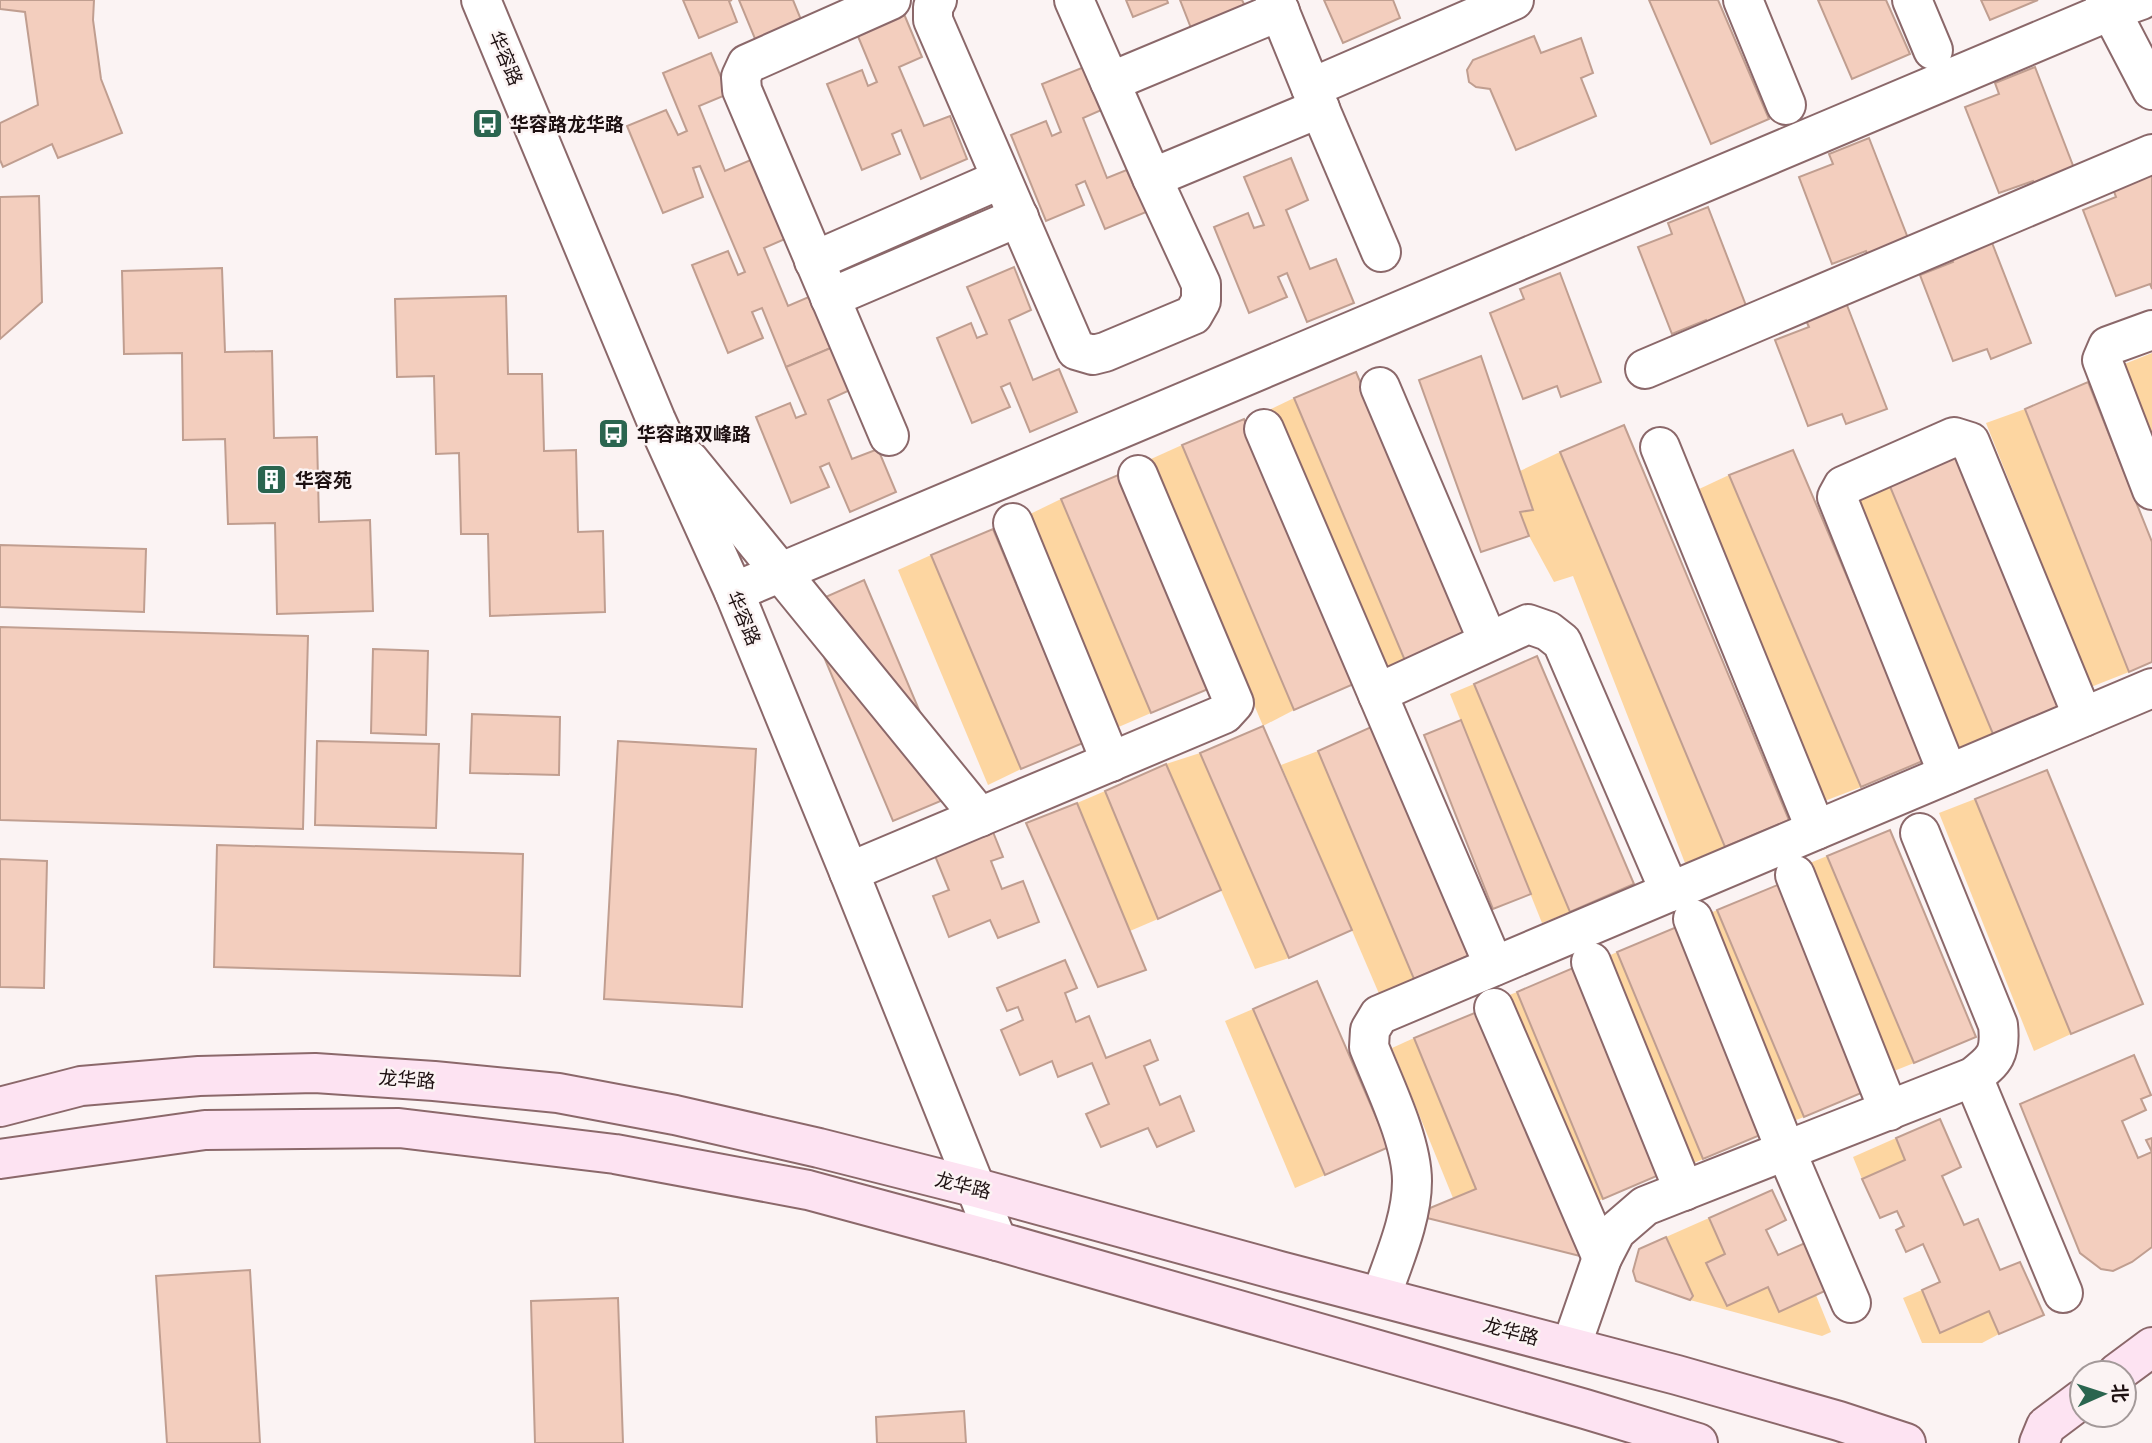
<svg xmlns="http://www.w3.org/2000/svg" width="2152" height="1443" font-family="'Asap Condensed','Noto Sans SC',sans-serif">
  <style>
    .green { fill: #fdd6a1 }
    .building { fill: #f3cebe; stroke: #c09e90; stroke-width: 2 }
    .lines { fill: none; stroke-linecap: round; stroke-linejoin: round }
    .street-casing { stroke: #8b686a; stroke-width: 42 }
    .secondary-casing { stroke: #8b686a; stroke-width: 42 }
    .street { stroke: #fff; stroke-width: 38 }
    .secondary { stroke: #fde3f2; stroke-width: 38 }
    .labels { text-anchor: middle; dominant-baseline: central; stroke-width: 5; stroke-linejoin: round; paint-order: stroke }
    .street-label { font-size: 19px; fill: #1e1112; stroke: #fbf3f3 }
    .poi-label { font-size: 19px; font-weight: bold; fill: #1e1112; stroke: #fbf3f3; text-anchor: start }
  </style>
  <rect width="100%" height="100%" fill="#fbf3f3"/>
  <g class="green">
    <path d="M2152,353V443L2122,365Z"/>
    <path d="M1294,398L1406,663L1377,674L1267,411Z"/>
    <path d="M2025,409L2129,672L2091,687L1986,423Z"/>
    <path d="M1182,445L1294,710L1263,726L1151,459Z"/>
    <path d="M1560,452L1725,847L1685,863L1573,576L1554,582L1529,536L1520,512L1533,510L1520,471Z"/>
    <path d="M1729,475L1861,787L1822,802L1697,490Z"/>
    <path d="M1889,484L1993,734L1960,749L1857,500Z"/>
    <path d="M1061,499L1151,713L1114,729L1026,516Z"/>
    <path d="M931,555L1021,769L988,785L898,570Z"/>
    <path d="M1474,684L1570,912L1542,923L1450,694Z"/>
    <path d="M1318,751L1414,979L1380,996L1281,765Z"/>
    <path d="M1200,753L1289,958L1255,969L1166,764Z"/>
    <path d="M1105,791L1158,919L1130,931L1077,803Z"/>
    <path d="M1975,799L2071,1034L2034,1051L1939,813Z"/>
    <path d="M1827,856L1914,1063L1889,1073L1805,865Z"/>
    <path d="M1717,910L1804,1117L1783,1125L1700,918Z"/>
    <path d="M1617,952L1703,1159L1685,1167L1600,960Z"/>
    <path d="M1517,992L1603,1199L1587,1205L1499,999Z"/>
    <path d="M1253,1009L1325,1175L1295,1188L1225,1021Z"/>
    <path d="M1414,1038L1476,1189L1453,1198L1392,1048Z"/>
    <path d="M1896,1138L1905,1160L1862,1179L1853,1157Z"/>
    <path d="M1709,1218L1725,1254L1707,1263L1727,1306L1768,1287L1779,1312L1816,1295L1831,1332L1822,1336L1690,1300L1693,1296L1666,1237Z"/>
    <path d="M1922,1290L1940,1332L1989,1311L1999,1334L1982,1343H1922L1903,1298Z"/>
  </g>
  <g class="building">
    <path d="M0,0H94L93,20L101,79L122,133L58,158L52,144L3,167L0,160V123L38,105L25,12L0,9Z"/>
    <path d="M683,0H732L729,1L737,22L699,38Z"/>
    <path d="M739,0H793L804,27L758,46Z"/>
    <path d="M1126,0H1167L1168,3L1133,17Z"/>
    <path d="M1180,0H1242L1245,6L1191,28Z"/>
    <path d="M1324,0H1393L1400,18L1343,43Z"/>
    <path d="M1649,0H1718L1769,119L1711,144Z"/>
    <path d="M1818,0H1886L1910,54L1852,79Z"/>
    <path d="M1981,0H2038L1990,20Z"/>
    <path d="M904,14L922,57L899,67L924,126L950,116L967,159L921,179L901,130L892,134L900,154L862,170L827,84L862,70L868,86L877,82L857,34Z"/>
    <path d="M1534,36L1541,53L1581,38L1593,73L1581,78L1596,116L1516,150L1490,89L1476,87L1469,82L1467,70L1473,60Z"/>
    <path d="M711,53L728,94L699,106L725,171L753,159L785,239L764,248L788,306L811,296L833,347L786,367L762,308L752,312L763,338L728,353L692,265L728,251L738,275L745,272L700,166L693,168L703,197L663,213L627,126L666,110L678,135L687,131L663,73Z"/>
    <path d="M1089,65L1106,108L1083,118L1107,178L1134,167L1151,210L1105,229L1085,181L1076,185L1084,205L1046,221L1011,135L1046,121L1052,136L1061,132L1042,84Z"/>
    <path d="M2035,67L2077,176L2037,191L2033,181L1999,193L1965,107L1999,94L1995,83Z"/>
    <path d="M1869,138L1911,246L1870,262L1866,251L1832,264L1799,177L1833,164L1829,154Z"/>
    <path d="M1291,158L1308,200L1286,210L1310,269L1336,259L1354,303L1307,322L1287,273L1278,277L1287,297L1249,313L1214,227L1248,213L1254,228L1264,225L1244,177Z"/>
    <path d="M2152,171V289L2150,284L2116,296L2083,210L2116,197L2112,186Z"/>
    <path d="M39,196L42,302L0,339V197Z"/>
    <path d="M1708,207L1750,316L1710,332L1706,320L1672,334L1638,247L1672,234L1668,223Z"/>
    <path d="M1989,235L2031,343L1991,359L1987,349L1953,361L1920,275L1953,262L1949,251Z"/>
    <path d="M1014,267L1031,310L1009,320L1033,380L1059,369L1077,412L1030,432L1010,383L1001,387L1010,407L972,423L937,338L971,323L977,338L987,334L967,287Z"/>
    <path d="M222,268L225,352L272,351L274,438L317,437L319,522L370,520L373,611L277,614L275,523L228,524L225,439L183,440L182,353L124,354L122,271Z"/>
    <path d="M1560,273L1601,382L1561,397L1557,386L1523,399L1490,313L1524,299L1520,289Z"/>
    <path d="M506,296L508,374H542L544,451L576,450L578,532L603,531L605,612L490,616L488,534H461L459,453L436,454L434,376L397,377L395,299Z"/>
    <path d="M1845,300L1887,409L1846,424L1842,414L1808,426L1775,340L1809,327L1804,316Z"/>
    <path d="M833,347L850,390L828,400L852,459L878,449L896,492L850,512L829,463L820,467L829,487L791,503L756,417L790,403L796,418L806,414L786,367Z"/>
    <path d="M1481,356L1533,510L1520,512L1529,536L1481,552L1419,380Z"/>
    <path d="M1356,372L1468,637L1406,663L1294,398Z"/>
    <path d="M2088,382L2152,542V662L2129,672L2025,409Z"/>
    <path d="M1244,419L1356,683L1294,710L1182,445Z"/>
    <path d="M1624,425L1789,820L1725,847L1560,452Z"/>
    <path d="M1793,450L1925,760L1861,787L1729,475Z"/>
    <path d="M1955,456L2058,707L1993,734L1889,484Z"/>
    <path d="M1123,473L1213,687L1151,713L1061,499Z"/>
    <path d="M993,529L1083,743L1021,769L931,555Z"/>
    <path d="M0,545L146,549L144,612L0,607Z"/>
    <path d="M864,580L955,795L893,821L803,607Z"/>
    <path d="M0,627L308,636L303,829L0,820Z"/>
    <path d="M373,649L428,651L426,735L371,733Z"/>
    <path d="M1537,656L1634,884L1570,912L1474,684Z"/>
    <path d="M472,714L560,717L559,775L470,773Z"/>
    <path d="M1461,720L1531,894L1493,909L1424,735Z"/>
    <path d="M1380,723L1477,952L1414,979L1318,751Z"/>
    <path d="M1263,726L1352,930L1289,958L1200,753Z"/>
    <path d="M317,741L439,744L436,828L315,825Z"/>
    <path d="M618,741L756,749L742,1007L604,999Z"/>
    <path d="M1166,764L1221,890L1158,919L1105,791Z"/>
    <path d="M2047,770L2143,1004L2071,1034L1975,799Z"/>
    <path d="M1077,803L1146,970L1098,987L1026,823Z"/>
    <path d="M991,827L1003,857L991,861L1002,889L1023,881L1039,922L998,938L990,920L949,937L933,896L949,890L933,851Z"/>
    <path d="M1890,830L1976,1037L1914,1063L1827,856Z"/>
    <path d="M217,845L523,854L520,976L214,967Z"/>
    <path d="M0,859L47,861L44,988L0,987Z"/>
    <path d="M1780,884L1866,1091L1804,1117L1717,910Z"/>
    <path d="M1679,926L1765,1133L1703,1159L1617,952Z"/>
    <path d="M1065,960L1077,988L1065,993L1076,1022L1089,1016L1106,1058L1150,1040L1158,1060L1144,1066L1160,1105L1180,1096L1194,1131L1157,1147L1148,1128L1101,1147L1086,1114L1109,1104L1092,1063L1058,1077L1052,1061L1020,1075L1001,1030L1023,1020L1018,1007L1007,1011L997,988Z"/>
    <path d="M1580,965L1666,1172L1603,1199L1517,992Z"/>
    <path d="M1317,981L1389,1147L1325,1175L1253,1009Z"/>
    <path d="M1477,1012L1582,1245L1580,1256L1427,1218L1430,1208L1476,1189L1414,1038Z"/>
    <path d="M2134,1055L2151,1095L2141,1099L2146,1110L2122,1121L2138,1158L2152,1152L2146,1140L2152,1138V1247L2132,1262L2113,1271L2101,1269L2080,1253L2020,1104Z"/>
    <path d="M1940,1119L1961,1167L1942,1176L1964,1225L1978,1219L2000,1270L2020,1262L2044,1315L1999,1334L1989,1311L1940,1333L1922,1290L1940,1282L1923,1244L1906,1252L1896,1230L1904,1226L1897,1211L1880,1218L1862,1179L1905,1160L1896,1138Z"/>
    <path d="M1772,1190L1786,1220L1766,1230L1778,1255L1805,1243L1827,1290L1779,1312L1768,1287L1727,1306L1706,1263L1725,1254L1709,1218Z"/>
    <path d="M1666,1237L1693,1296L1690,1300L1636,1281L1633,1271L1639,1249Z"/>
    <path d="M250,1270L260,1443H167L156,1276Z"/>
    <path d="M618,1298L623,1443H535L531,1301Z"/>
    <path d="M964,1411L966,1443H877L876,1417Z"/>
  </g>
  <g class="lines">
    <defs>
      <g id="street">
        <path d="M481,0L656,420L734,592L849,872L997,1241"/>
        <path d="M937,0L933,7V20L1076,350L1093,355L1105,352L1193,315L1201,301V284L1152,178"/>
        <path d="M1074,0L1110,82"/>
        <path d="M1275,0L1311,88L1514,0"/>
        <path d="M1743,0L1786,105"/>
        <path d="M1912,0L1933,50"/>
        <path d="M2105,0L2152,90"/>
        <path d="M1280,11L1110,82L1152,178L1320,108"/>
        <path d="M1311,88L1381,252"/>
        <path d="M814,261L1001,179"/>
        <path d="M830,298L1019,217"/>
        <path d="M2152,330L2108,346L2102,360L2152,490"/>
        <path d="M1645,369L2152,154"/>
        <path d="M1380,387L1488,641"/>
        <path d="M1264,429L1378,695"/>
        <path d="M889,436L742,90L741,77L747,64L891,0"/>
        <path d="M1660,447L1816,830"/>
        <path d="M689,460L980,817"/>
        <path d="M1013,523L1111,762"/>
        <path d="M734,592L2110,11L2141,0"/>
        <path d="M1948,774L1837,497L1843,486L1954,437L1970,442L2083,717"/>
        <path d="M849,872L1224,714L1234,703L1138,475"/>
        <path d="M1795,875L1889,1111"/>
        <path d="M1693,919L1786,1151L1851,1303"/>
        <path d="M1591,962L1684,1191"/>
        <path d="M1494,966L1378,695L1391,687L1528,624L1548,631L1562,642L1670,892"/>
        <path d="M1494,1008L1602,1258"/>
        <path d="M1973,1077L2063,1293"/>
        <path d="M1381,1297C1393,1261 1412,1220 1412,1181C1412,1141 1384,1085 1369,1047L1370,1030L1379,1015L2152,688"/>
        <path d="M1571,1347L1602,1258L1616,1231L1645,1206L1973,1077C1995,1060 2001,1054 1998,1025L1920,833"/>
      </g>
      <g id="secondary">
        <path d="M0,1107L81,1086L199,1076L315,1073L434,1081L558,1093L675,1115L819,1148L977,1188L1280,1271L1677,1375L1839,1421L1906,1443"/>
        <path d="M0,1159L205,1130L399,1128L615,1154L808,1190L997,1241L1585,1409L1698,1443"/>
        <path d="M2117,1373L2152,1347"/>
        <path d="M2039,1443L2046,1426L2082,1399"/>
      </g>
    </defs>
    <use href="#street" class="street-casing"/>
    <use href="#secondary" class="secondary-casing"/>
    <use href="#street" class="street"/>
    <use href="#secondary" class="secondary"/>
  </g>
  <defs>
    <symbol id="bus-square" viewBox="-11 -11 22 22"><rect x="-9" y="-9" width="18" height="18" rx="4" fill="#2a654f" stroke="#fbf3f3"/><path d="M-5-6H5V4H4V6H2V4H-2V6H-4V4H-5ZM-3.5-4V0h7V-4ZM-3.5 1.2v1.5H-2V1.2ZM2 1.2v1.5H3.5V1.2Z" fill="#fff"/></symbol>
    <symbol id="building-square" viewBox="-11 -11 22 22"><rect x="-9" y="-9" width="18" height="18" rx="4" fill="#2a654f" stroke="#fbf3f3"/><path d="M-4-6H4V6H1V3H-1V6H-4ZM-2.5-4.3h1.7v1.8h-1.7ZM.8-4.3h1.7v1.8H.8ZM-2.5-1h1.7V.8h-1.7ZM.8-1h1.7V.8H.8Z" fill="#fff"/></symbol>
  </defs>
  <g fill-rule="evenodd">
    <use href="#bus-square" x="470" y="106" width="35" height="35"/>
    <use href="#bus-square" x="596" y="416" width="35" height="35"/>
    <use href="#building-square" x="254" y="462" width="35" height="35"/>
  </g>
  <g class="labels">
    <g class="street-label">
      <text transform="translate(506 58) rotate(67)">华容路</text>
      <text transform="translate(744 618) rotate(67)">华容路</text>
      <text transform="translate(407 1079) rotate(4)">龙华路</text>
      <text transform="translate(963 1185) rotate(14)">龙华路</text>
      <text transform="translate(1511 1331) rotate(15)">龙华路</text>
    </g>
    <g class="poi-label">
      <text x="510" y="124">华容路龙华路</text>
      <text x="637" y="434">华容路双峰路</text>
      <text x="295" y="480">华容苑</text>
    </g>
  </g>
  <g transform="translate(2103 1394) rotate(87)"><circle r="33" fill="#fbf3f3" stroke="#a39999" stroke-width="2"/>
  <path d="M0-5L12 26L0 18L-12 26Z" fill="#2a654f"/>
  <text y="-10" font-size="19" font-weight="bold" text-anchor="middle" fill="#1e1112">北</text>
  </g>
</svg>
